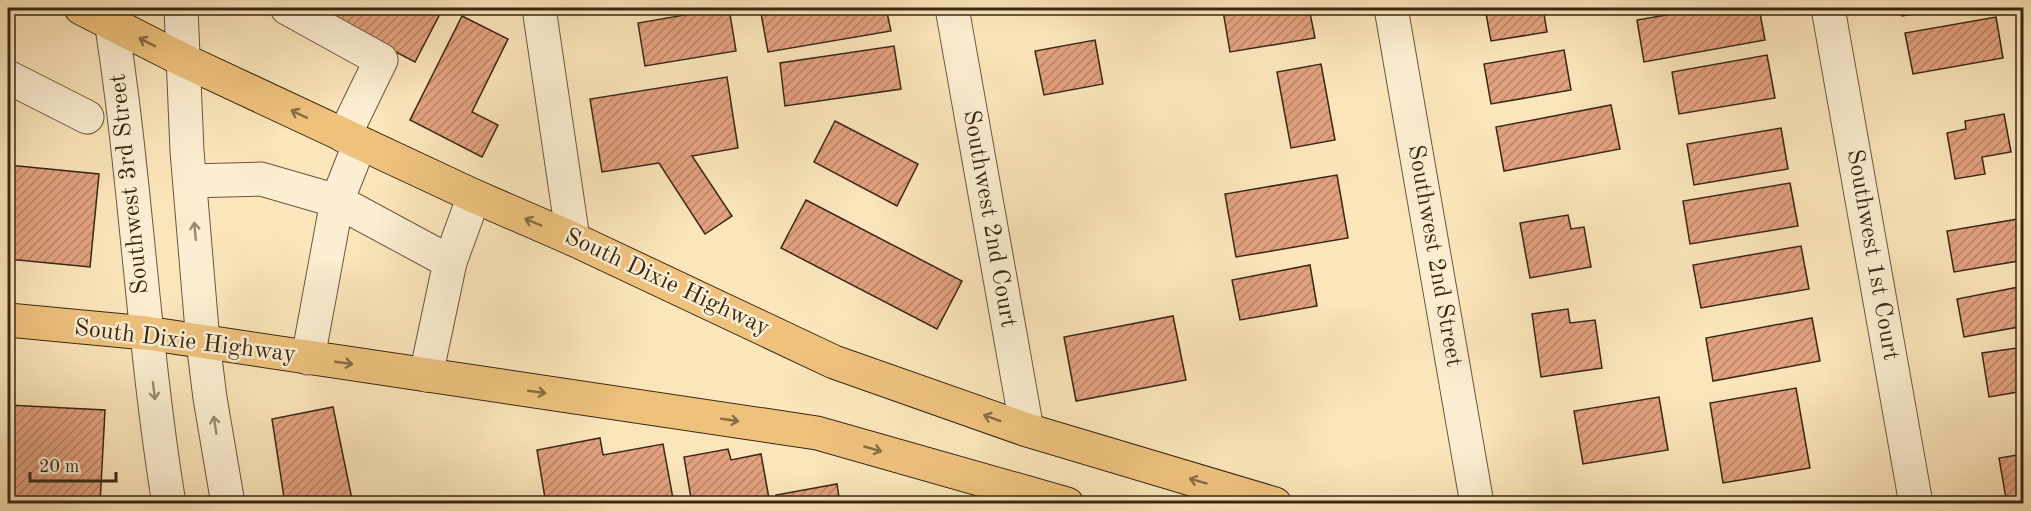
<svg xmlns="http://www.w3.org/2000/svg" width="2031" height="511" font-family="'Old Standard TT',serif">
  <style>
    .building { fill: url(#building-hatch); stroke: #392814; stroke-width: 1.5 }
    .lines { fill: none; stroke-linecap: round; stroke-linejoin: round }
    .minor-casing { stroke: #6a573e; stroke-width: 35 }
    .major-casing { stroke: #392814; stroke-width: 35 }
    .minor { stroke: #fceed2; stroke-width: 33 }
    .major { stroke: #eec27d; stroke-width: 33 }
    .oneway { stroke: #8a6d43 }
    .oneway2 { stroke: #9a8b73 }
    .labels { text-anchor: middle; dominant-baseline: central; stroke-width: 5; stroke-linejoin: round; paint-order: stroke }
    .street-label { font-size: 24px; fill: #392814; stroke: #fceed2 }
  </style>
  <defs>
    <pattern id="building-hatch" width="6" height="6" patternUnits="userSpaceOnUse" patternTransform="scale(1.5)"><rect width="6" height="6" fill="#e3a17f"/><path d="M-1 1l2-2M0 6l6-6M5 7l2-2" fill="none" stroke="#b98367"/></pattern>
  </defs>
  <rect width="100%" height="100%" fill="#fbe5ba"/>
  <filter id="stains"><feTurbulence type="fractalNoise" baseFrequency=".00333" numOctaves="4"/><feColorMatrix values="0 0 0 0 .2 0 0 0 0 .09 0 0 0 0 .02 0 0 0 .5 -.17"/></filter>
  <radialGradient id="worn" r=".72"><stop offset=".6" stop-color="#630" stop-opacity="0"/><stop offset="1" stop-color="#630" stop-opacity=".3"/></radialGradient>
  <g class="building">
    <path d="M311,8H443L415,62Z"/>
    <path d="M707,8H729L736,51L645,66L638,23L708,11Z"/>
    <path d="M760,8H886L891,31L768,52Z"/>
    <path d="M1244,8H1309L1315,38L1230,52L1223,11Z"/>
    <path d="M1485,8H1543L1547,32L1491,41Z"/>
    <path d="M1706,8H1759L1765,40L1644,62L1637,20Z"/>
    <path d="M1900,8H1949L1902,16Z"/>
    <path d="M462,16L508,39L472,112L498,125L482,157L410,120Z"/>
    <path d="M1996,17L2003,58L1913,74L1905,33Z"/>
    <path d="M1095,40L1103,84L1044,95L1035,51Z"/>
    <path d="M894,46L901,89L785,106L780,63Z"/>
    <path d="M1564,50L1571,90L1491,104L1484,64Z"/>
    <path d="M1767,55L1775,98L1679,114L1672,72Z"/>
    <path d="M1321,64L1335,140L1291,148L1277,72Z"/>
    <path d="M727,77L738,148L692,156L732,216L705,234L659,163L602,172L590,99Z"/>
    <path d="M1611,105L1620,149L1504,171L1496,127Z"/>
    <path d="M2004,114L2011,152L1982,157L1985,174L1955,179L1947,133L1966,129L1965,121Z"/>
    <path d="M835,121L918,164L897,206L814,162Z"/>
    <path d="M1781,128L1788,169L1694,185L1687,144Z"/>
    <path d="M8,165L99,174L90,267L8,259Z"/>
    <path d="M1337,175L1348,238L1236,257L1225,194Z"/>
    <path d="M1790,183L1798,226L1690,244L1683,201Z"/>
    <path d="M806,200L962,281L937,329L781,248Z"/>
    <path d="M1568,215L1571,229L1584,227L1591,267L1530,278L1520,223Z"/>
    <path d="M2024,218V260L1954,272L1947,231Z"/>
    <path d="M1801,246L1809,289L1701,308L1693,265Z"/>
    <path d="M1310,265L1317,306L1240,320L1232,280Z"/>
    <path d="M2024,286V326L1964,337L1957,299Z"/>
    <path d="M1568,309L1570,323L1595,320L1602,368L1541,377L1532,314Z"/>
    <path d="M1173,316L1186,380L1076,401L1064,337Z"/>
    <path d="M1812,318L1820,361L1713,381L1706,338Z"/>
    <path d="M2024,347V391L1989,397L1982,353Z"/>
    <path d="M1796,388L1810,468L1723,483L1710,403Z"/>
    <path d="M1659,397L1668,450L1583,464L1574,411Z"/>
    <path d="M8,405L105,410L100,504H8Z"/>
    <path d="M333,407L353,504H285L272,419Z"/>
    <path d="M600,438L603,455L663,444L674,504H546L537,450Z"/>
    <path d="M728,449L731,460L761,454L770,504H692L684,457Z"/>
    <path d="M2024,454V501L2007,504L1999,458Z"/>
    <path d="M837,484L840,504H777L776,495Z"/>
  </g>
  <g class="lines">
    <defs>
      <g id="minor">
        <path d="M109,8C136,172 142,339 169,504"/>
        <path d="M181,8L187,151L203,342L210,398L228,504"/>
        <path d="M287,8L381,60L344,136"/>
        <path d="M539,8L573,239"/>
        <path d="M952,8L1027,430"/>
        <path d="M1391,8L1477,504"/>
        <path d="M1828,8L1916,504"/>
        <path d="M8,77L87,117"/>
        <path d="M190,181L261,179L337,201L450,262L474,196"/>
        <path d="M308,358L337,201L360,143"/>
        <path d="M426,375L450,262"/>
      </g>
      <g id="major">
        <path d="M81,8L183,60L474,196L573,239L834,362L1027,430L1275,504"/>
        <path d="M8,320L146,333L817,433L1067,504"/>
      </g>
    </defs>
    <use href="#minor" class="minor-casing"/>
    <use href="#major" class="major-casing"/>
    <use href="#minor" class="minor"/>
    <use href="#major" class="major"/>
  </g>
  <defs><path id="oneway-shaft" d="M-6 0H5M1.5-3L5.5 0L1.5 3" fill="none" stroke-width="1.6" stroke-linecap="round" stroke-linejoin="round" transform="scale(1.5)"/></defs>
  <g class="oneway">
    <use href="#oneway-shaft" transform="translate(147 42) rotate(-153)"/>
    <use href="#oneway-shaft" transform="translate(299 114) rotate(-155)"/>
    <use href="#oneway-shaft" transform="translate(533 222) rotate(-157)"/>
    <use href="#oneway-shaft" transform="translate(344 363) rotate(8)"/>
    <use href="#oneway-shaft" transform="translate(537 392) rotate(8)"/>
    <use href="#oneway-shaft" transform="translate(992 418) rotate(-160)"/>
    <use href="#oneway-shaft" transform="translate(730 420) rotate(8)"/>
    <use href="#oneway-shaft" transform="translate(873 449) rotate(16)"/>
    <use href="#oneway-shaft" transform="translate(1198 481) rotate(-164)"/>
  </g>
  <g class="oneway2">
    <use href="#oneway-shaft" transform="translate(195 231) rotate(-95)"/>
    <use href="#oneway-shaft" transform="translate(154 391) rotate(83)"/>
    <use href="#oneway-shaft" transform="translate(215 425) rotate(-99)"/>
  </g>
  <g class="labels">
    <g class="street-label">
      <text transform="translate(130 184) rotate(-96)">Southwest 3rd Street</text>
      <text transform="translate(989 219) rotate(80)">Southwest 2nd Court</text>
      <text transform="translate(1872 255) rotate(80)">Southwest 1st Court</text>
      <text transform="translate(1434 256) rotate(80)">Southwest 2nd Street</text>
      <text transform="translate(667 283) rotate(25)">South Dixie Highway</text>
      <text transform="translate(185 342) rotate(7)">South Dixie Highway</text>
    </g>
  </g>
  <rect width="2031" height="511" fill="none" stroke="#fbe5ba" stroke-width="30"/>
  <rect x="9" y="9" width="2013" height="493" fill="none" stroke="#392814" stroke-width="3"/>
  <rect x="15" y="15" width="2001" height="481" fill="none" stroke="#392814" stroke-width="1.5"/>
  <path d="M30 472v9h86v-9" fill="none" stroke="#392814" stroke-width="3"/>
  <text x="39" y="472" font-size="18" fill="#392814" stroke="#fceed2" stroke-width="4.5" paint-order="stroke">20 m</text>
  <rect width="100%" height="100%" filter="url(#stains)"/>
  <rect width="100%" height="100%" fill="url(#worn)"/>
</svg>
